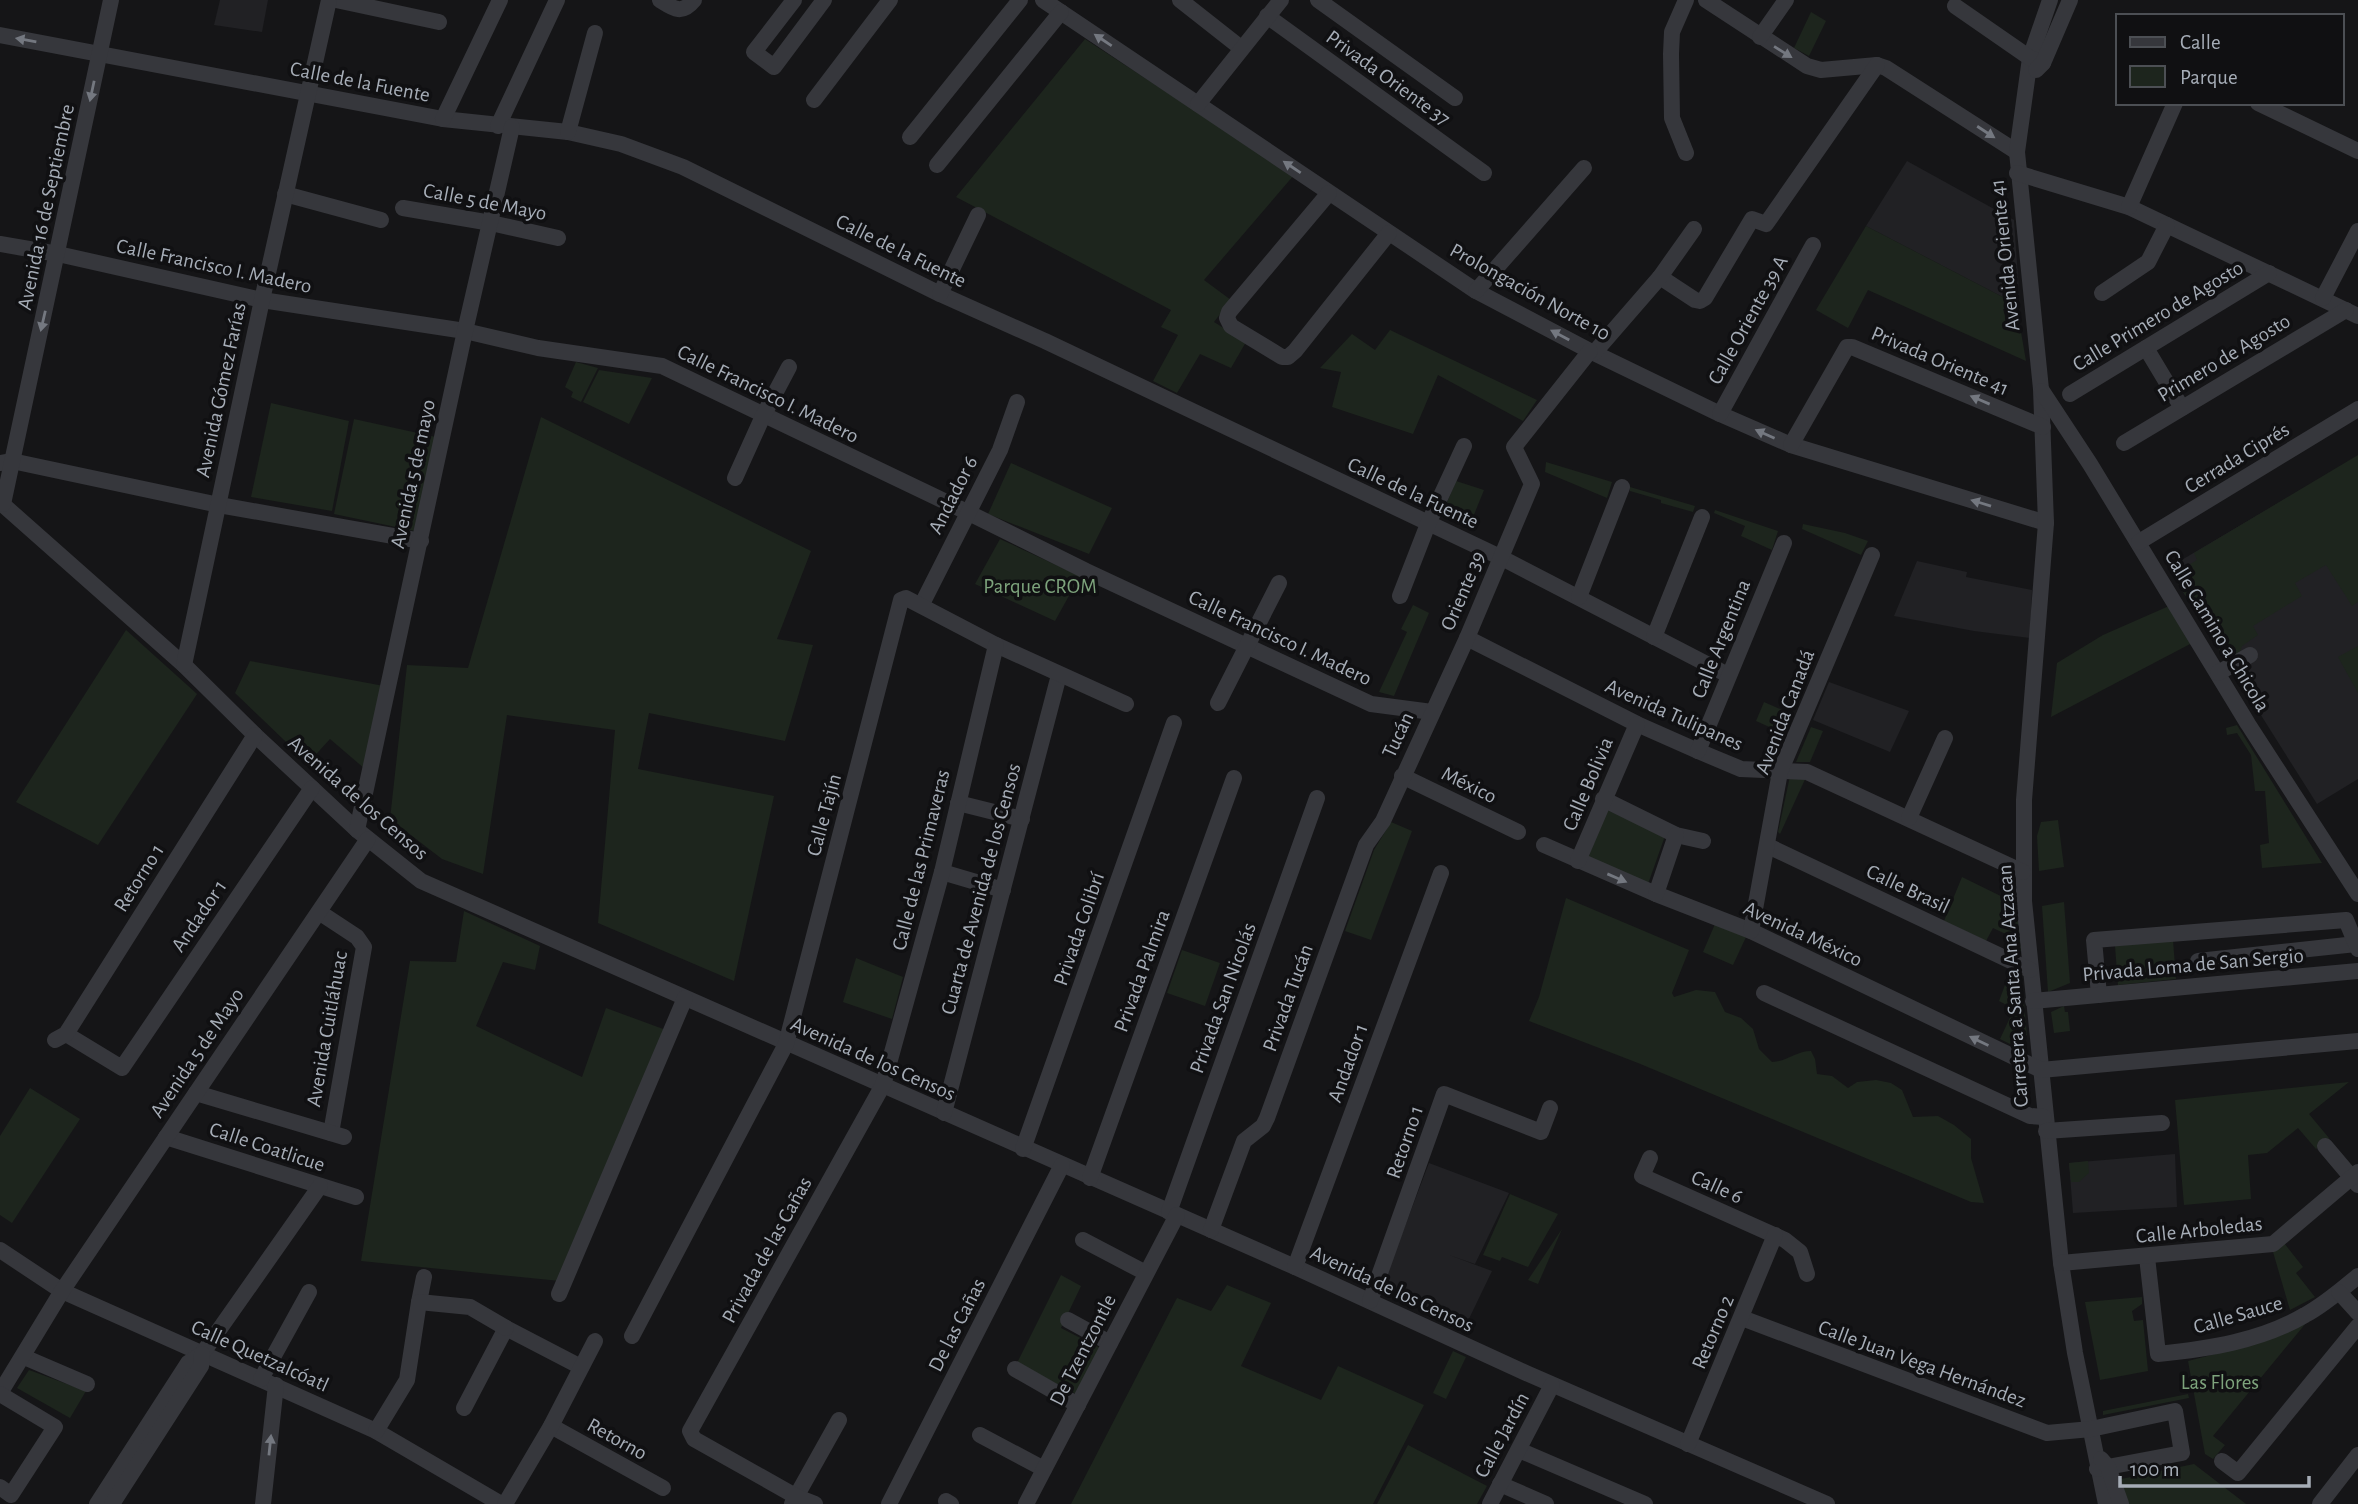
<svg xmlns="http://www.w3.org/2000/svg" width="2358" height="1504" font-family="'Alegreya Sans',sans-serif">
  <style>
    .built { fill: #212124 }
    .green { fill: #1d251d }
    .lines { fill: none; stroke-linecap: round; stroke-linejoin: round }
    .minor { stroke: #36373c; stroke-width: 16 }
    .oneway { fill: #747880 }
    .labels { text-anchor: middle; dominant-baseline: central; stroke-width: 7; stroke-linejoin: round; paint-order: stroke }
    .street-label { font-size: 21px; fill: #a6adb7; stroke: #101012 }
    .park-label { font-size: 21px; fill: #7da37c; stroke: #101012 }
  </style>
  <rect width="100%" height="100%" fill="#151517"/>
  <g class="built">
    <path d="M220,0H268L262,32L214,25Z"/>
    <path d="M1907,161L2014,220L2020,306L1866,226Z"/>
    <path d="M2358,456V779L2317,804L2168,568Z"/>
    <path d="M1917,561L1967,572L1966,577L2032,590L2030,638L1974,631L1894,616Z"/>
    <path d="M1829,682L1909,711L1890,752L1813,720Z"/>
    <path d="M2175,1154L2177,1207L2073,1213L2069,1163Z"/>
    <path d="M1429,1163L1509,1193L1475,1264L1449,1255L1492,1271L1465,1327L1383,1284Z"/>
  </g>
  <g class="green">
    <path d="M1811,12L1826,21L1809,56L1794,48Z"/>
    <path d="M1085,39L1294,175L1204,280L1231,300L1214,322L1246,342L1231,368L1200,354L1177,393L1153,381L1178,335L1161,327L1171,310L956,197Z"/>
    <path d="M1866,226L2020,306L2003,309L2008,328L2021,332L2026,361L1868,290L1848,328L1816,310Z"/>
    <path d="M1390,330L1537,400L1523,421L1438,375L1413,434L1332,407L1341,372L1320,368L1352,334L1375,350Z"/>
    <path d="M576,362L598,368L581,402L571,397L573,392L565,387Z"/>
    <path d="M599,370L652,378L629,424L583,402Z"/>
    <path d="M271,403L349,421L332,511L251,497Z"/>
    <path d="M541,417L811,551L777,639L813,645L785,741L649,713L638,769L774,796L734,981L598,923L615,730L507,715L483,874L442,859L390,819L407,665L468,668Z"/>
    <path d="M354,419L436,437L415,531L334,514Z"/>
    <path d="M2358,455V602L2352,606L2326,565L2295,583L2302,596L2253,626L2258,635L2242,646L2238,657L2228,664L2168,568L2177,562L2182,569L2197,560L2194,553Z"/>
    <path d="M1546,462L1612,482L1607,498L1545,472Z"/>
    <path d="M1011,463L1112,508L1089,554L988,514Z"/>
    <path d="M1456,481L1484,490L1471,522L1445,507Z"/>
    <path d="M1630,487L1695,506L1693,512L1661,503V500L1630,491Z"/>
    <path d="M1715,510L1778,531L1772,550L1741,536L1745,526L1714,513Z"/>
    <path d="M1803,524L1845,533L1868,541L1861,555L1802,529Z"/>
    <path d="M1000,539L1080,576L1055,621L975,584Z"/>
    <path d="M1413,605L1429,613L1394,696L1379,692L1407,632L1401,629Z"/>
    <path d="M2169,606L2192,643L2051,717L2057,663L2103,635Z"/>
    <path d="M126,630L197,694L98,845L16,802Z"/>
    <path d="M2358,646V693L2338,657Z"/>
    <path d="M250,661L384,686L365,769L330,739L308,763L235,693Z"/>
    <path d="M1764,702L1794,715L1785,734L1756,721Z"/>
    <path d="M2237,725L2322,863L2262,868L2260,845L2269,843L2265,791H2255L2251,755L2237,733L2227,735L2226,728Z"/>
    <path d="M1811,727L1823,731L1810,762H1796Z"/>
    <path d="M1807,775L1780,834L1778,832L1790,776Z"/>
    <path d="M1607,810L1665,836L1648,884L1587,860Z"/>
    <path d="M2058,820L2064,867L2039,871L2037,836L2041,822Z"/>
    <path d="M1391,822L1412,831L1371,940L1345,931L1374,850Z"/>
    <path d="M1962,877L2017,904L2021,951L2012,953L2014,938L1993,928L1986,941L1944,921Z"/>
    <path d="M1566,898L1689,950L1672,993L1674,997L1696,990L1715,992L1725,1012L1741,1018L1753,1029L1759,1049L1772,1062C1786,1062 1796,1051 1811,1051L1815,1059L1817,1074L1832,1076L1848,1088L1857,1082L1876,1080L1891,1083L1902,1090L1913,1117L1938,1116L1954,1125L1971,1139V1158L1984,1203L1971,1202L1638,1063L1529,1021L1539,997Z"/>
    <path d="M2064,902L2070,983L2048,992L2042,906Z"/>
    <path d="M464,911L540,946L535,970L503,962L476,1026L582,1077L606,1008L666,1030L560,1281L361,1261L410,961L456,962Z"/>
    <path d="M1715,924L1746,937L1733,965L1703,952Z"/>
    <path d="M2173,940L2176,979L2118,985L2115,946Z"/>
    <path d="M1182,950L1220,963L1205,1006L1167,993Z"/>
    <path d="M856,958L903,977L892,1019L843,1002Z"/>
    <path d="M2011,969L2024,1003L2027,1035L2010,1044L2000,1039L2014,1009L1999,1001Z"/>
    <path d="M2064,1006L2065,1012H2068L2070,1031L2054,1033L2051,1012Z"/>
    <path d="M2349,1082L2309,1114L2329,1138L2316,1149L2298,1128L2267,1153L2248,1155L2251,1199L2184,1205L2175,1100Z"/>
    <path d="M30,1088L80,1119L12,1223L0,1215V1136Z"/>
    <path d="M2088,1161L2089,1173L2079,1182H2071L2069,1163Z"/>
    <path d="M1510,1194L1558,1214L1528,1267L1502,1257L1500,1261L1483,1255Z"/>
    <path d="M1562,1229L1538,1284L1528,1280Z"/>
    <path d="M2284,1243L2303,1267L2296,1273L2315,1297L2290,1310L2273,1252Z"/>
    <path d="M1061,1275L1081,1286L1061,1328L1100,1348L1076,1394L1017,1363Z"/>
    <path d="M1227,1285L1271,1303L1241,1366L1321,1400L1338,1366L1424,1405L1373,1504H1071L1177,1298L1211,1311Z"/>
    <path d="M2142,1297V1304L2132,1311L2134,1321L2143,1320L2148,1371L2100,1380L2085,1302Z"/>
    <path d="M2306,1323L2213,1436L2225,1445L2213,1459L2205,1454L2188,1361L2254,1344Z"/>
    <path d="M1453,1351L1466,1357L1446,1399L1433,1393Z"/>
    <path d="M29,1370L86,1391L70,1418L17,1388Z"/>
    <path d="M2188,1394L2189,1398L2103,1415V1411Z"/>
    <path d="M1408,1445L1487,1486L1477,1504H1377Z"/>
    <path d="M2194,1464L2246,1504H2128L2121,1479Z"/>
  </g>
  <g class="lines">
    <g class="minor">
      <path d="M336,0L439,22"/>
      <path d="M660,0C674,9 682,15 694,0"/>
      <path d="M794,0L754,52L774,67L824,0"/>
      <path d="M1043,0L1476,291L1590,351L1720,414L1791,445L2046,523"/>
      <path d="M1180,0L1241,48"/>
      <path d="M1318,0L1455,98"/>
      <path d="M1706,0L1807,66L1821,70L1877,65L1886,68L2017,152"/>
      <path d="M2050,0L2030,58L2017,152L2041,389L2046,523L2024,800V901L2061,1263L2075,1353L2106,1504"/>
      <path d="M1955,6L2030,58L2043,63"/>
      <path d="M1267,16L1484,173"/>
      <path d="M0,35L443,119L568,132L621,144L683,167L940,294L1045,341L1500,557L1728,675"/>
      <path d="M1760,37L1786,0"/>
      <path d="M2036,70L2043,63L2070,0"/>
      <path d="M814,100L890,0"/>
      <path d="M2258,103L2358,151"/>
      <path d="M1198,104L1281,0"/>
      <path d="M443,119L500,0"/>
      <path d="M498,126L557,0"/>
      <path d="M568,132L595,33"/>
      <path d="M910,137L1020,0"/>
      <path d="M1686,153L1672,118L1671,54L1672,32L1686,0"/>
      <path d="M937,165L1061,12"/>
      <path d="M2017,173L2129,207L2358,316"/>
      <path d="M1329,193L1229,312L1227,318L1231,326L1282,357H1288L1295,351L1389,233"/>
      <path d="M285,194L381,220"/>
      <path d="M2129,207L2175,103"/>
      <path d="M403,208L491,223L558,238"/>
      <path d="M0,244L58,254L262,300L465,331L538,348L662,366L967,512L1086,571L1371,704L1432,712"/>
      <path d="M1660,277L1695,300L1700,301L1705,298L1752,219L1766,224L1877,65"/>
      <path d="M1476,291L1584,168"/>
      <path d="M2102,293L2148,262L2167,225"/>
      <path d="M940,294L978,215"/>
      <path d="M2323,298L2358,231"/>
      <path d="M2146,348L2182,408"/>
      <path d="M1594,353L1660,277L1694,229"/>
      <path d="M2042,391L2090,464L2248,724L2358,894"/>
      <path d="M2070,394L2269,273"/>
      <path d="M1720,414L1813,245"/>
      <path d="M2124,443L2346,310"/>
      <path d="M1791,445L1847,347H1852L2043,427"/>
      <path d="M0,463L12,461L219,505L421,541"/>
      <path d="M735,478L763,416L789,367"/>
      <path d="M0,502L184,665L255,735L357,830L421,881L1295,1267L1526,1373L1827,1504"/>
      <path d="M3,504L111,0"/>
      <path d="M2139,542L2358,409"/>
      <path d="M1400,596L1428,524L1464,446"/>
      <path d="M1579,597L1622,487"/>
      <path d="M922,604L1000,450L1017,402"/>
      <path d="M1654,637L1702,517"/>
      <path d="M1467,638L1637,724L1698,751L1741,769L1807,772L2023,872"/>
      <path d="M184,665L262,300L329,0"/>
      <path d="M2218,673L2250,655"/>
      <path d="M1218,703L1279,583"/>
      <path d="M1698,751L1784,543"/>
      <path d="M1402,776L1518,832"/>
      <path d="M1603,799L1676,835L1703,841"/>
      <path d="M958,803L1022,819"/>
      <path d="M1909,818L1945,738"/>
      <path d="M357,830L465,331L512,127"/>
      <path d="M1544,845L1656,894L1751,931L2041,1070L2358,1041"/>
      <path d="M1768,846L2030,970"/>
      <path d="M1578,861L1637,724"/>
      <path d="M942,872L1003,890"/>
      <path d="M1656,894L1676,835"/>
      <path d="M319,912L357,937L364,947L331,1133"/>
      <path d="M1751,931L1780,772L1872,555"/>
      <path d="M2198,961L2356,944"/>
      <path d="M1764,993L2030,1116L2044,1117"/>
      <path d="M2099,995L2094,940L2346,920L2358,949"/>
      <path d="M2033,1001L2358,971"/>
      <path d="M66,1034L122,1068L312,788"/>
      <path d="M55,1040L66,1034L255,735"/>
      <path d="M196,1093L344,1137"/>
      <path d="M944,1113L1059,675"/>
      <path d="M2046,1131L2162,1123"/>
      <path d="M166,1137L356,1197"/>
      <path d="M2325,1146L2358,1185"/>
      <path d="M1023,1149L1174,723"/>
      <path d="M1650,1158L1642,1176L1785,1240L1800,1252L1807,1274"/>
      <path d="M1090,1178L1234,778"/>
      <path d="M1169,1212L1317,798"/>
      <path d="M1211,1230L1244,1141L1263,1126L1267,1118L1366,845L1383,821L1467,638L1532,484L1514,447L1590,351"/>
      <path d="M1083,1240L1146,1273"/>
      <path d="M0,1250L62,1291L376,1431L501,1504"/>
      <path d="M2147,1257L2158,1354C2208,1349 2261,1341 2305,1315C2324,1305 2341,1290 2358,1276"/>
      <path d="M2061,1263L2273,1244L2358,1172"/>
      <path d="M1295,1267L1441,873"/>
      <path d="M2339,1292L2358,1313"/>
      <path d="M559,1294L685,998"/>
      <path d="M1370,1301L1444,1094L1541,1132L1550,1108"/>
      <path d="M419,1302L424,1277"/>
      <path d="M1742,1318L2047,1433L2091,1429L2175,1411L2182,1453L2097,1469"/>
      <path d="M1068,1320L1110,1343"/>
      <path d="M632,1336L786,1044L901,600L906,598L996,645L1126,704"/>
      <path d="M24,1357L87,1384"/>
      <path d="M1015,1369L1078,1405"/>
      <path d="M261,1379L309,1292"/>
      <path d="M0,1393L62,1291L368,839"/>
      <path d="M0,1394L55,1427L11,1495L0,1487"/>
      <path d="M464,1408L506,1328L581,1367"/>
      <path d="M551,1426L663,1488"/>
      <path d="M376,1431L407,1380L419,1302L470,1307L506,1328"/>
      <path d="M980,1435L1044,1469"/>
      <path d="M1688,1444L1775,1235"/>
      <path d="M1519,1450L1645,1504"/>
      <path d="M2101,1459L2108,1467L2121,1504"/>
      <path d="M2222,1461L2238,1473L2358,1326"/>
      <path d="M1500,1484L1546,1504"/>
      <path d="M946,1501L951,1504"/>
      <path d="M97,1504L188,1363L202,1354L320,1186"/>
      <path d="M112,1504L201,1366L202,1354"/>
      <path d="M263,1504L276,1385"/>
      <path d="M505,1504L551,1426L595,1341"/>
      <path d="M792,1504L839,1420"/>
      <path d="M815,1504L797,1497L694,1439L690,1431L883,1085L942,872L996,645"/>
      <path d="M889,1504L1062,1165"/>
      <path d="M1026,1504L1177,1215"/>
      <path d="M1490,1504L1552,1385"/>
      <path d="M2320,1504L2358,1455"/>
    </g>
  </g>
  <defs><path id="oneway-solid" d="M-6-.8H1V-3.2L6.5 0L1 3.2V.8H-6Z" transform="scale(1.75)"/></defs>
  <g class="oneway">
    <use href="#oneway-solid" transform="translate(26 40) rotate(-170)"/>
    <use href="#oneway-solid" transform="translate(1103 40) rotate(-146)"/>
    <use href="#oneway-solid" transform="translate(1783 52) rotate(32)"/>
    <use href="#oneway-solid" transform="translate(92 91) rotate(102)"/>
    <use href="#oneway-solid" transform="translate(1986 132) rotate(33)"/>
    <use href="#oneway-solid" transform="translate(1292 167) rotate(-146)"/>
    <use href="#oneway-solid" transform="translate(43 321) rotate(103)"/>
    <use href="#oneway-solid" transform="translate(1560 335) rotate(-152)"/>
    <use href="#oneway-solid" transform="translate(1980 400) rotate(-157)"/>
    <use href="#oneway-solid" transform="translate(1765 434) rotate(-156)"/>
    <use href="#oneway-solid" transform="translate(1981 503) rotate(-163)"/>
    <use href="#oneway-solid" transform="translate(1617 878) rotate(23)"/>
    <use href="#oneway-solid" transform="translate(1979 1041) rotate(-154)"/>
    <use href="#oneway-solid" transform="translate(270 1445) rotate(-84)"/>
  </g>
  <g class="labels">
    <g class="street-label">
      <text transform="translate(1388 78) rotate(36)">Privada Oriente 37</text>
      <text transform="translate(360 82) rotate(11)">Calle de la Fuente</text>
      <text transform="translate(485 202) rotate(11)">Calle 5 de Mayo</text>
      <text transform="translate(46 207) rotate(-78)">Avenida 16 de Septiembre</text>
      <text transform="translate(901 251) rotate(26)">Calle de la Fuente</text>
      <text transform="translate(2005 255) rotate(-96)">Avenida Oriente 41</text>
      <text transform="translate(214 266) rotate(12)">Calle Francisco I. Madero</text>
      <text transform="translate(1530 292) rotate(29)">Prolongación Norte 10</text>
      <text transform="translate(2158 316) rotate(-31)">Calle Primero de Agosto</text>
      <text transform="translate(1748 320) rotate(-61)">Calle Oriente 39 A</text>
      <text transform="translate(2224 358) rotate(-31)">Primero de Agosto</text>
      <text transform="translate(1940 361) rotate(23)">Privada Oriente 41</text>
      <text transform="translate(221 390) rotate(-78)">Avenida Gómez Farías</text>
      <text transform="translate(768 394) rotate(26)">Calle Francisco I. Madero</text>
      <text transform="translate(2237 458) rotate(-31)">Cerrada Ciprés</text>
      <text transform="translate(413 474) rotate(-78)">Avenida 5 de mayo</text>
      <text transform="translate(1413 493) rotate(25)">Calle de la Fuente</text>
      <text transform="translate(953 495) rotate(-63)">Andador 6</text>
      <text transform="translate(1463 591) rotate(-67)">Oriente 39</text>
      <text transform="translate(2217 631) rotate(59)">Calle Camino a Chicola</text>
      <text transform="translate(1280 638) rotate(25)">Calle Francisco I. Madero</text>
      <text transform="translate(1721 639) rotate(-68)">Calle Argentina</text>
      <text transform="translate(1785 712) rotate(-69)">Avenida Canadá</text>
      <text transform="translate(1674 715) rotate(24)">Avenida Tulipanes</text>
      <text transform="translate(1398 735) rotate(-65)">Tucán</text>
      <text transform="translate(1588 784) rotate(-67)">Calle Bolivia</text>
      <text transform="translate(1469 785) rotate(26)">México</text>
      <text transform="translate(358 798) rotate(41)">Avenida de los Censos</text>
      <text transform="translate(824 815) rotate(-75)">Calle Tajín</text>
      <text transform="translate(921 860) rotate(-76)">Calle de las Primaveras</text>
      <text transform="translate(139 878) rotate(-58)">Retorno 1</text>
      <text transform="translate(981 889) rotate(-75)">Cuarta de Avenida de los Censos</text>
      <text transform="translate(1908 889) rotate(25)">Calle Brasil</text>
      <text transform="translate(199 916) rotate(-56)">Andador 1</text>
      <text transform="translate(1079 929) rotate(-71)">Privada Colibrí</text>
      <text transform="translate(1803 934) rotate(25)">Avenida México</text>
      <text transform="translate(2193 965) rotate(-5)">Privada Loma de San Sergio</text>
      <text transform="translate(1142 971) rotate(-70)">Privada Palmira</text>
      <text transform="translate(2013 986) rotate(-94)">Carretera a Santa Ana Atzacan</text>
      <text transform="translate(1223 998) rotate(-70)">Privada San Nicolás</text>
      <text transform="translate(1288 998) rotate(-70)">Privada Tucán</text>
      <text transform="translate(327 1029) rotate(-80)">Avenida Cuitláhuac</text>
      <text transform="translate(197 1053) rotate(-56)">Avenida 5 de Mayo</text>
      <text transform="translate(873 1059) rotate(24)">Avenida de los Censos</text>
      <text transform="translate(1348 1063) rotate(-70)">Andador 1</text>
      <text transform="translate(1405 1142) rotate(-71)">Retorno 1</text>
      <text transform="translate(267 1147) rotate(18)">Calle Coatlicue</text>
      <text transform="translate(1717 1187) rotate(24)">Calle 6</text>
      <text transform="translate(2199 1230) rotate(-6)">Calle Arboledas</text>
      <text transform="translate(767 1250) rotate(-61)">Privada de las Cañas</text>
      <text transform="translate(1392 1289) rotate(25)">Avenida de los Censos</text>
      <text transform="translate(2238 1315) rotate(-16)">Calle Sauce</text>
      <text transform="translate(957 1325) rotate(-63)">De las Cañas</text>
      <text transform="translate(1713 1332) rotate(-67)">Retorno 2</text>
      <text transform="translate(1083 1350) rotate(-63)">De Tzentzontle</text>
      <text transform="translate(260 1356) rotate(24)">Calle Quetzalcóatl</text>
      <text transform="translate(1922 1364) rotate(20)">Calle Juan Vega Hernández</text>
      <text transform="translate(1502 1435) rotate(-62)">Calle Jardín</text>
      <text transform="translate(617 1439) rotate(29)">Retorno</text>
    </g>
    <g class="park-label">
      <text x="1040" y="586">Parque CROM</text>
      <text x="2220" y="1382">Las Flores</text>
    </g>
  </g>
  <rect x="2116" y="14" width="228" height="91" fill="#101012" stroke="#4c4f54" stroke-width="2"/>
  <rect x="2130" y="37" width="35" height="10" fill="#36373c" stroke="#4c4f54" stroke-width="2"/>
  <text x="2180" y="49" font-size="21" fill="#a6adb7">Calle</text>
  <rect x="2130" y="66" width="35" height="21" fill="#1d251d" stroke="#4c4f54" stroke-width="2"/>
  <text x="2180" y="84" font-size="21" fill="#a6adb7">Parque</text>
  <path d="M2120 1476v10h189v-10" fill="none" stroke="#a6adb7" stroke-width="3.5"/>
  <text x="2130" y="1476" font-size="21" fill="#a6adb7" stroke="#101012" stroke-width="5" paint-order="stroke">100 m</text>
</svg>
